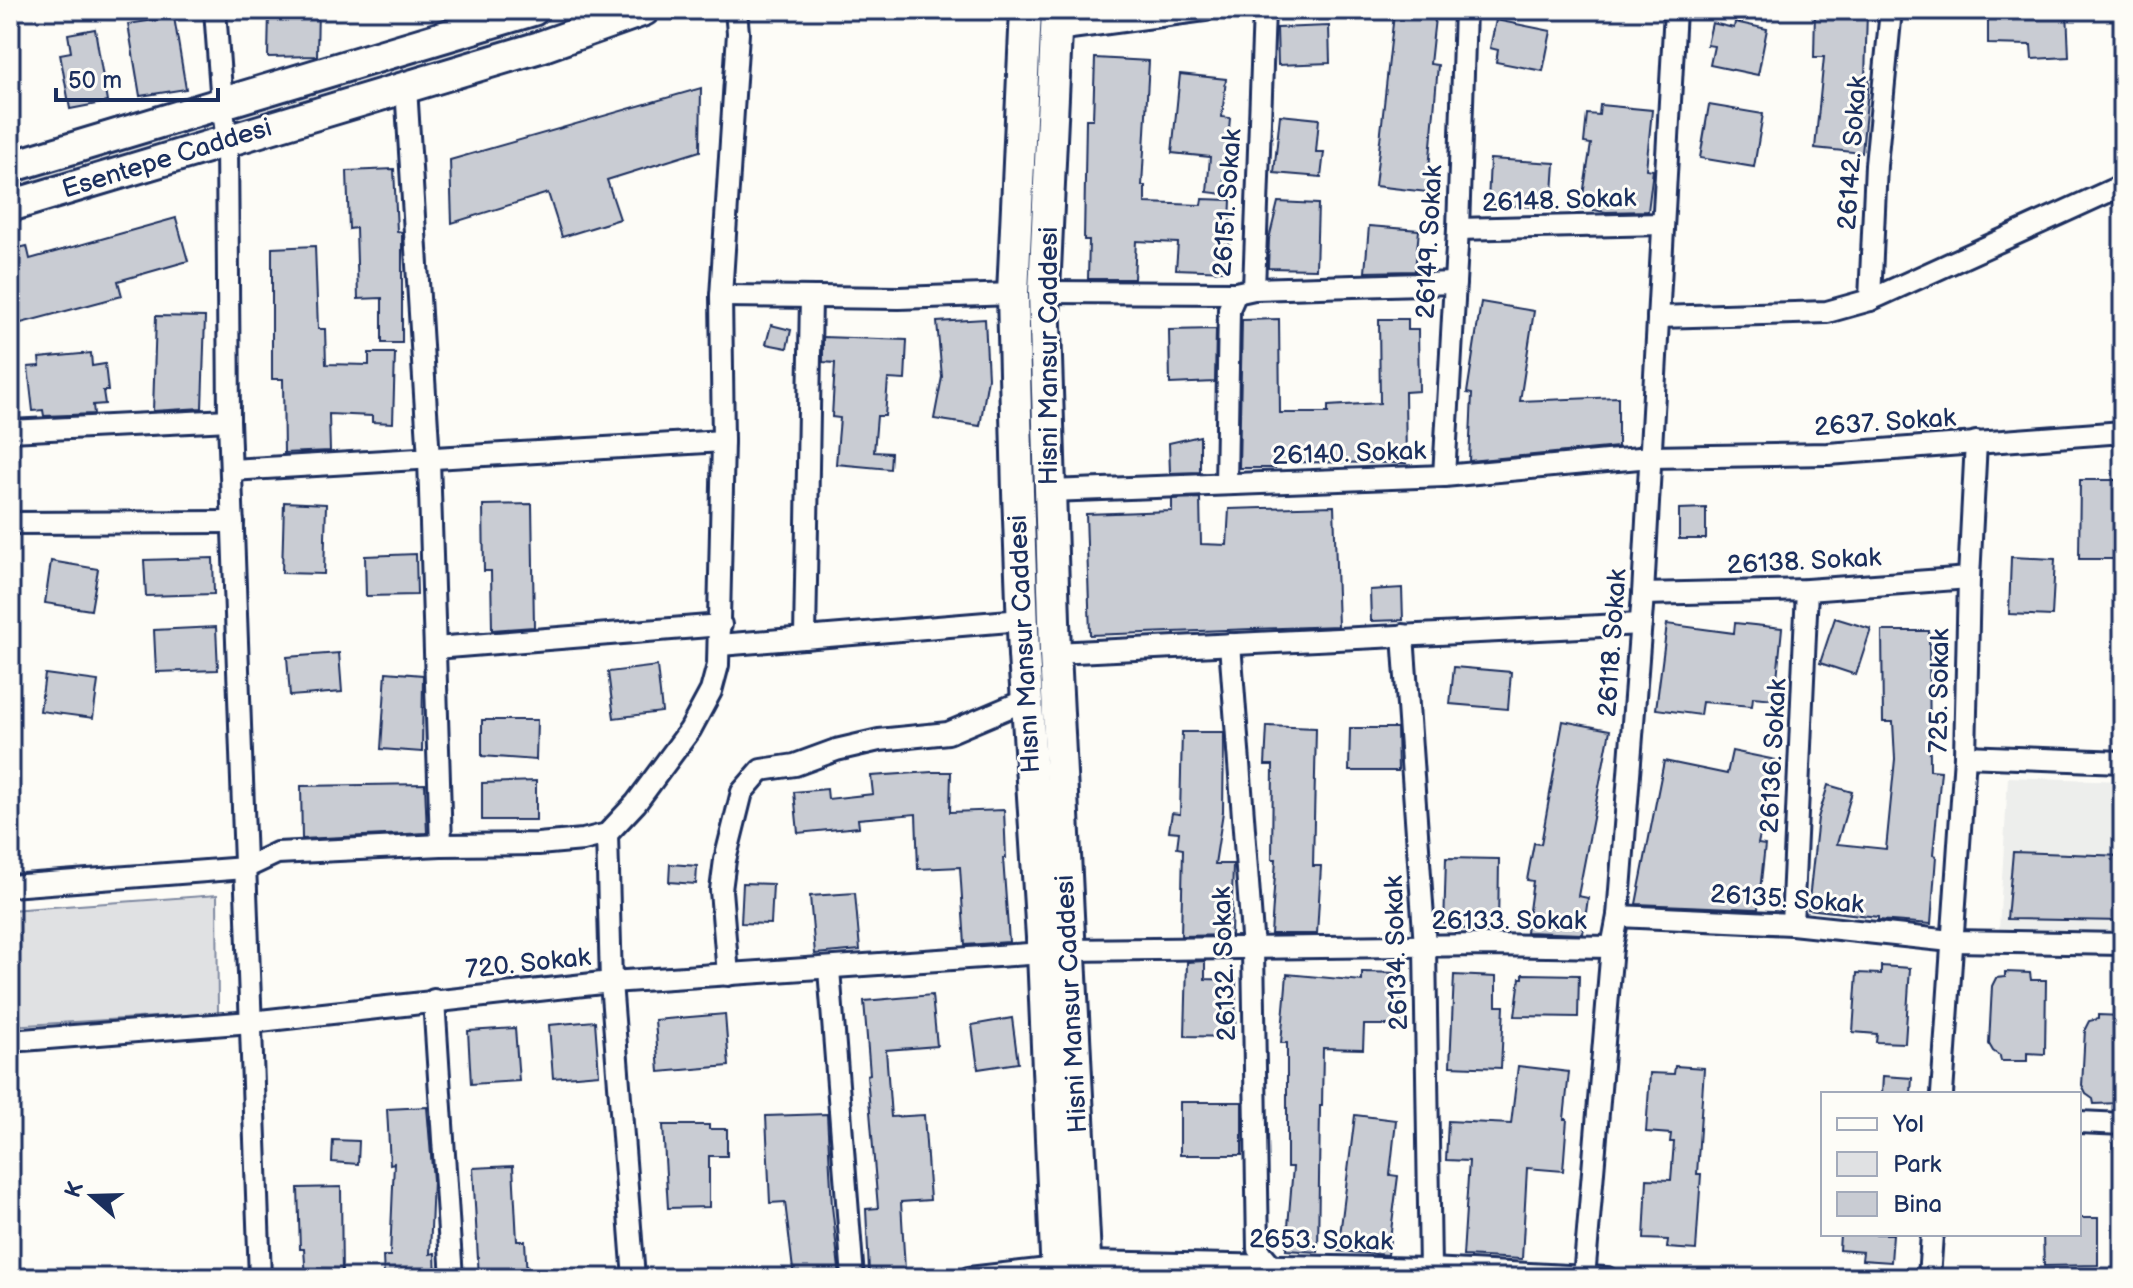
<svg xmlns="http://www.w3.org/2000/svg" width="2133" height="1288" font-family="'Balsamiq Sans',sans-serif">
  <style>
    .built { fill: #edeeec }
    .green { fill: #e0e1e3; stroke: #7e88a0; stroke-width: 2 }
    .building { fill: #c9ccd3; stroke: #1b2f5e; stroke-width: 2 }
    .lines { fill: none; stroke-linecap: round; stroke-linejoin: round }
    .minor-casing { stroke: #1b2f5e; stroke-width: 26 }
    .secondary-casing { stroke: #1b2f5e; stroke-width: 36 }
    .minor { stroke: #fdfcf7; stroke-width: 20 }
    .secondary { stroke: #fdfcf7; stroke-width: 30 }
    .labels { text-anchor: middle; dominant-baseline: central; stroke-width: 6; stroke-linejoin: round; paint-order: stroke }
    .street-label { font-size: 26px; fill: #1b2f5e; stroke: #fdfcf7 }
  </style>
  <rect width="100%" height="100%" fill="#fdfcf7"/>
  <filter id="ink" filterUnits="userSpaceOnUse"><feTurbulence type="fractalNoise" baseFrequency=".0125" numOctaves="2"/><feDisplacementMap in="SourceGraphic" scale="16" xChannelSelector="R" yChannelSelector="G"/><feConvolveMatrix kernelMatrix="1 2 1 2 8 2 1 2 1" color-interpolation-filters="sRGB"/></filter>
  <g filter="url(#ink)">
    <path class="built" d="M2008,777L2123,781V933L1999,930Z"/>
    <path class="green" d="M217,895L218,1013L10,1026V910Z"/>
    <g class="building">
      <path d="M269,10H318L317,56L268,57Z"/>
      <path d="M1815,10L1867,12L1865,79L1869,80L1862,153L1815,148L1824,57H1814Z"/>
      <path d="M1988,10H2067L2069,57L2032,59L2031,45L1988,44Z"/>
      <path d="M1394,14L1435,18L1430,64L1438,65L1427,192L1375,186Z"/>
      <path d="M174,17L186,89L140,96L128,24Z"/>
      <path d="M1496,20L1551,31L1543,71L1496,62L1498,50L1490,48Z"/>
      <path d="M1735,22L1767,29L1758,75L1710,65L1714,46L1707,45L1712,23L1734,28Z"/>
      <path d="M1329,26L1330,63L1278,65L1277,28Z"/>
      <path d="M95,29L107,102L70,109L60,54L71,52L68,34Z"/>
      <path d="M1095,58L1149,61L1142,186H1145V203L1201,205L1202,199L1231,200L1228,271L1176,269L1178,243L1136,241L1134,279H1088L1089,240H1084L1086,119H1093Z"/>
      <path d="M1180,74L1226,79L1222,117L1230,118L1223,194L1207,192L1210,157L1172,153Z"/>
      <path d="M701,88L700,151L607,180L620,219L562,237L548,193L452,223L450,160Z"/>
      <path d="M1600,105L1652,110L1646,169L1653,170L1648,211L1606,212L1581,208L1591,144L1584,143L1587,114L1599,115Z"/>
      <path d="M1709,105L1763,114L1754,167L1700,158Z"/>
      <path d="M1280,115L1319,119L1316,152H1324L1321,177L1274,173Z"/>
      <path d="M1490,159L1555,163L1552,208L1488,204Z"/>
      <path d="M394,169L397,231L402,232V343H382V298L358,299L356,228L349,229L347,171Z"/>
      <path d="M1278,202L1318,204L1316,269L1268,268L1269,239Z"/>
      <path d="M176,218L188,261L118,281L122,296L10,326V250L27,246L30,259Z"/>
      <path d="M1369,226L1419,230L1415,271L1365,272Z"/>
      <path d="M315,246L318,329H325L326,364L369,365V353H395L393,423L372,422V416L329,414L330,451L284,453L283,379H272V248Z"/>
      <path d="M1481,302L1534,311L1520,401L1618,397V447L1469,461L1472,394L1467,393Z"/>
      <path d="M156,316L205,317L202,408L153,411Z"/>
      <path d="M985,319L988,378L980,426L934,419L942,377L937,322Z"/>
      <path d="M1279,319L1280,413H1328V406L1380,403L1379,319H1408V330H1418L1419,391L1405,392L1406,463L1276,462L1275,468H1239L1242,320Z"/>
      <path d="M771,325L791,330L787,348L766,344Z"/>
      <path d="M1216,329L1215,382L1170,384L1169,330Z"/>
      <path d="M823,337L907,340L905,380L888,379L885,416H877L874,452L891,453L890,469L836,464L840,418L832,417L835,363L823,362Z"/>
      <path d="M91,353L92,366L105,364L108,391H103L105,404L93,405L94,414L44,416L43,410L33,411L28,367L40,366L39,358Z"/>
      <path d="M1200,436V472L1170,473L1169,443Z"/>
      <path d="M2080,480H2123L2122,559H2079Z"/>
      <path d="M1200,498L1201,544L1227,545L1229,509L1334,506L1338,626L1090,635L1086,514L1172,511V499Z"/>
      <path d="M284,502L326,504L324,574L282,573Z"/>
      <path d="M532,504L534,627L492,630L491,571H484L483,505Z"/>
      <path d="M1706,508V539H1679V509Z"/>
      <path d="M416,554L417,595L366,596L365,556Z"/>
      <path d="M2011,557L2055,559L2052,616L2009,614Z"/>
      <path d="M213,558L214,594L146,596L144,560Z"/>
      <path d="M51,561L98,569L91,610L45,603Z"/>
      <path d="M1402,588L1403,620L1371,621L1370,590Z"/>
      <path d="M1835,618L1871,629L1856,675L1820,663Z"/>
      <path d="M1735,623L1782,628L1775,699L1753,697L1752,706L1702,702L1700,715L1656,709L1667,624L1734,633Z"/>
      <path d="M216,627L218,670L156,672L154,630Z"/>
      <path d="M1882,631H1929L1930,770L1941,771L1933,855L1936,856L1931,924L1878,920V917L1808,909L1818,818L1828,785L1852,792L1837,844L1886,849L1895,759L1893,722H1883Z"/>
      <path d="M339,653L342,692L290,696L287,657Z"/>
      <path d="M657,666L662,712L614,718L608,672Z"/>
      <path d="M1454,667L1511,672L1508,709L1450,704Z"/>
      <path d="M386,672L423,675L422,752L381,749Z"/>
      <path d="M45,674L98,681L93,718L40,711Z"/>
      <path d="M482,720H537L536,760L482,756Z"/>
      <path d="M1563,721L1610,730L1578,896L1588,898L1583,934L1526,932L1533,881L1527,880L1534,843L1541,844Z"/>
      <path d="M1267,726L1316,728L1313,866H1321L1317,934H1271L1276,859H1272L1273,765H1265Z"/>
      <path d="M1350,728H1397L1398,771H1349Z"/>
      <path d="M1182,732H1224L1223,812L1215,864H1233L1231,935L1181,936L1183,849L1177,848L1179,832L1169,831L1172,813L1180,814Z"/>
      <path d="M1732,751L1776,760L1758,844L1765,845L1758,909L1636,904L1664,761L1727,774Z"/>
      <path d="M932,772H951L950,812L1004,810L1006,858H1003L1009,942L965,945L960,867L918,869L916,814L858,819L859,827L798,833L794,792L827,789L828,799L873,794L871,776Z"/>
      <path d="M536,781V820H482V783Z"/>
      <path d="M425,784L427,833L302,839L301,786Z"/>
      <path d="M2013,852L2123,856V921L2007,919Z"/>
      <path d="M1446,858L1499,859L1498,930L1444,928Z"/>
      <path d="M670,864L697,866L696,884L669,882Z"/>
      <path d="M743,883L773,884L771,924L741,923Z"/>
      <path d="M855,893L860,950L815,954L810,896Z"/>
      <path d="M1205,961V979L1236,980L1235,1037L1185,1036L1187,962Z"/>
      <path d="M1881,966L1910,968L1905,1043L1876,1042L1877,1034L1853,1032L1857,973L1881,974Z"/>
      <path d="M1362,972L1402,973L1401,1025H1364L1363,1049L1323,1048L1322,1106H1320L1318,1252L1286,1250L1293,1167H1287V1043H1281L1287,974L1362,981Z"/>
      <path d="M2005,972L2030,973L2031,980H2046L2045,1054L2027,1053V1061H2001L2000,1056L1993,1051L1989,1044L1992,986L1996,978L2005,977Z"/>
      <path d="M1523,974L1579,975L1578,1017L1515,1016L1520,978H1523Z"/>
      <path d="M1454,975L1496,977V1006H1504L1501,1068L1450,1066Z"/>
      <path d="M932,995L937,1046L886,1050L891,1117L924,1115L930,1200L901,1202L905,1270L869,1272L866,1209L878,1208L867,1075L870,1074L864,1001Z"/>
      <path d="M725,1014L729,1066L659,1072L655,1020Z"/>
      <path d="M2098,1015L2123,1016V1096H2120V1103L2094,1104L2093,1099L2086,1094L2082,1086L2085,1029L2089,1021L2098,1019Z"/>
      <path d="M1012,1018L1018,1063L978,1069L972,1025Z"/>
      <path d="M595,1021L599,1074L553,1078L549,1025Z"/>
      <path d="M515,1028L519,1081L471,1084L468,1031Z"/>
      <path d="M1518,1066L1569,1072L1564,1119H1567L1563,1171L1527,1168L1522,1259L1463,1256L1469,1161L1446,1160L1448,1121L1511,1124Z"/>
      <path d="M1675,1066L1704,1068L1697,1174H1701L1696,1250L1667,1248L1668,1240L1644,1239L1647,1179L1671,1180L1674,1142H1670L1671,1134L1646,1132L1650,1073L1674,1074Z"/>
      <path d="M1883,1076L1912,1078L1911,1094H1882Z"/>
      <rect x="1180" y="1102" width="62" height="53"/>
      <path d="M427,1107L433,1180L430,1254L435,1253L436,1278H384L383,1256H390L394,1163L390,1164L387,1109Z"/>
      <path d="M827,1114L832,1206L840,1278H794L785,1202L770,1203L766,1116Z"/>
      <path d="M1355,1115L1396,1120L1390,1175L1398,1176L1388,1255L1338,1251Z"/>
      <path d="M663,1125H709V1129H727V1156H709V1207L668,1208Z"/>
      <path d="M333,1140L359,1141L358,1164L332,1162Z"/>
      <path d="M513,1166L517,1241H525L527,1278H479L473,1168Z"/>
      <path d="M341,1187L342,1278H306L304,1249H300L298,1188Z"/>
      <path d="M2079,1218H2098V1265L2044,1266L2043,1234H2079Z"/>
      <path d="M1840,1234H1893L1891,1262L1862,1260L1863,1252L1839,1250Z"/>
    </g>
    <g class="lines">
      <defs>
        <g id="minor">
          <path d="M215,10L222,104L227,140L229,420L260,1278"/>
          <path d="M1056,30L1205,10"/>
          <path d="M406,87L429,459L441,845"/>
          <path d="M1458,229L1662,224"/>
          <path d="M1254,289L1455,283"/>
          <path d="M1044,292L1236,293"/>
          <path d="M721,296L899,298L1013,294"/>
          <path d="M1870,300L1876,165L1891,10"/>
          <path d="M1658,317L1827,312L1870,300L2123,185"/>
          <path d="M10,431L229,420"/>
          <path d="M231,470L723,441"/>
          <path d="M1444,476L1458,229L1465,10"/>
          <path d="M1226,484L1229,309L1236,293L1254,289L1264,10"/>
          <path d="M1050,491L1444,476L1650,457L1828,454L2123,432"/>
          <path d="M10,523L233,522"/>
          <path d="M1643,594L1807,590L1969,578"/>
          <path d="M1403,635L1425,946L1430,1269"/>
          <path d="M805,638L811,297"/>
          <path d="M1230,644L1253,949L1258,1249L1272,1266V1278"/>
          <path d="M720,645L1022,620"/>
          <path d="M435,648L721,625"/>
          <path d="M1055,653L1641,624"/>
          <path d="M1965,756L2123,762"/>
          <path d="M607,834L611,982L1043,953"/>
          <path d="M10,886L245,868L277,853L441,845L538,844L583,840L607,834L636,803L690,730L711,691L718,665L723,441L721,296L738,33L736,10"/>
          <path d="M1618,916L1792,924L1951,941L2123,944"/>
          <path d="M1792,924L1807,590"/>
          <path d="M1069,950L1483,945L1612,947"/>
          <path d="M829,969L853,1278"/>
          <path d="M728,975L721,890L725,860L742,792L761,770L795,765L836,750L879,740L948,733L1026,700"/>
          <path d="M434,1000L452,1278"/>
          <path d="M10,1041L251,1022L611,982L634,1278"/>
          <path d="M1942,1094L1965,756L1969,578L1976,442"/>
          <path d="M2079,1122L2123,1124"/>
          <path d="M969,1278L1057,1268L1086,1262L1430,1269L1607,1278"/>
          <path d="M1584,1278L1612,947L1618,916L1643,594L1675,10"/>
          <path d="M1929,1278L1932,1234"/>
        </g>
        <g id="secondary">
          <path d="M1026,10L1013,294L1018,492L1024,655L1043,953L1057,1278"/>
          <path d="M1057,10L1044,292L1055,653L1086,1278"/>
          <path d="M10,167L533,10"/>
          <path d="M10,206L540,47L644,10"/>
        </g>
      </defs>
      <use href="#minor" class="minor-casing"/>
      <use href="#secondary" class="secondary-casing"/>
      <use href="#minor" class="minor"/>
      <use href="#secondary" class="secondary"/>
    </g>
  </g>
  <g class="labels">
    <g class="street-label">
      <text transform="translate(1853 153) rotate(-86)">26142. Sokak</text>
      <text transform="translate(167 159) rotate(-17)">Esentepe Caddesi</text>
      <text transform="translate(1559 201) rotate(-2)">26148. Sokak</text>
      <text transform="translate(1228 203) rotate(-86)">26151. Sokak</text>
      <text transform="translate(1430 242) rotate(-87)">26149. Sokak</text>
      <text transform="translate(1049 356) rotate(-90)">Hisni Mansur Caddesi</text>
      <text transform="translate(1885 423) rotate(-4)">2637. Sokak</text>
      <text transform="translate(1349 454) rotate(-2)">26140. Sokak</text>
      <text transform="translate(1804 562) rotate(-3)">26138. Sokak</text>
      <text transform="translate(1613 643) rotate(-86)">26118. Sokak</text>
      <text transform="translate(1025 644) rotate(-93)">Hısnı Mansur Caddesi</text>
      <text transform="translate(1940 691) rotate(-89)">725. Sokak</text>
      <text transform="translate(1774 756) rotate(-87)">26136. Sokak</text>
      <text transform="translate(1787 900) rotate(4)">26135. Sokak</text>
      <text x="1509" y="921">26133. Sokak</text>
      <text transform="translate(1397 953) rotate(-92)">26134. Sokak</text>
      <text transform="translate(528 964) rotate(-6)">720. Sokak</text>
      <text transform="translate(1225 964) rotate(-92)">26132. Sokak</text>
      <text transform="translate(1072 1004) rotate(-93)">Hisni Mansur Caddesi</text>
      <text transform="translate(1321 1241) rotate(1)">2653. Sokak</text>
    </g>
  </g>
  <rect width="2133" height="1288" fill="none" stroke="#fdfcf7" stroke-width="40"/>
  <rect x="20" y="20" width="2093" height="1248" fill="none" stroke="#1b2f5e" stroke-width="3" filter="url(#ink)"/>
  <rect x="1821" y="1092" width="260" height="144" fill="#fdfcf7" stroke="#a3aaba" stroke-width="2"/>
  <rect x="1837" y="1118" width="40" height="12" fill="#fdfcf7" stroke="#a3aaba" stroke-width="2"/>
  <text x="1893" y="1132" font-size="24" fill="#1b2f5e">Yol</text>
  <rect x="1837" y="1152" width="40" height="24" fill="#e0e1e3" stroke="#a3aaba" stroke-width="2"/>
  <text x="1893" y="1172" font-size="24" fill="#1b2f5e">Park</text>
  <rect x="1837" y="1192" width="40" height="24" fill="#c9ccd3" stroke="#a3aaba" stroke-width="2"/>
  <text x="1893" y="1212" font-size="24" fill="#1b2f5e">Bina</text>
  <g transform="translate(92 1196) rotate(290)" stroke="#fdfcf7" stroke-width="6" paint-order="stroke">
  <path d="M0-6L14 30L0 20L-14 30Z" fill="#1b2f5e"/>
  <text y="-12" font-size="22" font-weight="bold" text-anchor="middle" fill="#1b2f5e">K</text>
  </g>
  <path d="M56 88v12h162v-12" fill="none" stroke="#1b2f5e" stroke-width="4"/>
  <text x="68" y="88" font-size="24" fill="#1b2f5e" stroke="#fdfcf7" stroke-width="6" paint-order="stroke">50 m</text>
</svg>
